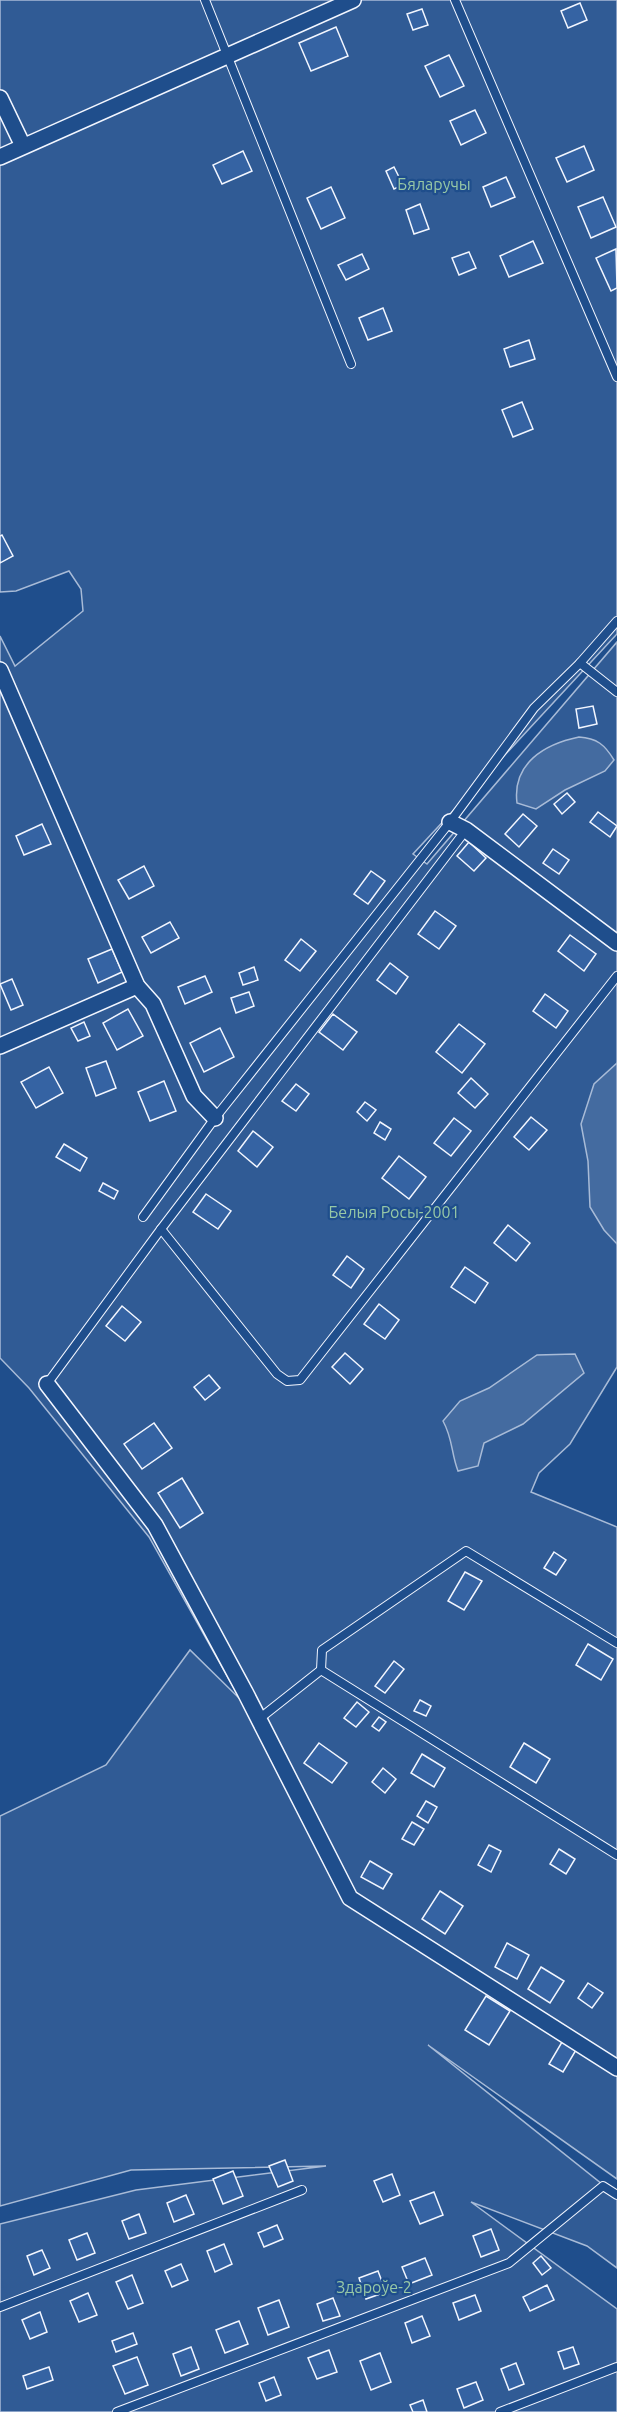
<svg xmlns="http://www.w3.org/2000/svg" width="617" height="2412" font-family="Ubuntu,sans-serif">
  <style>
    .built { fill: #305b95; stroke: #a8bbd7; stroke-width: 1.5 }
    .water { fill: #446ba0; stroke: #a8bbd7; stroke-width: 1.5 }
    .building { fill: #3563a3; stroke: #f2f6ff; stroke-width: 1.5 }
    .lines { fill: none; stroke-linecap: round; stroke-linejoin: round }
    .lane-casing { stroke: #f2f6ff; stroke-width: 10 }
    .street-casing { stroke: #f2f6ff; stroke-width: 18 }
    .lane { stroke: #1f4e8c; stroke-width: 8 }
    .street { stroke: #1f4e8c; stroke-width: 15 }
    .labels { text-anchor: middle; dominant-baseline: central; stroke-width: 4.5; stroke-linejoin: round; paint-order: stroke }
    .park-label { font-size: 16px; fill: #97c8a6; stroke: #1f4e8c }
  </style>
  <rect width="100%" height="100%" fill="#1f4e8c"/>
  <path class="built" d="M0,0H617V634L413,854L427,864L617,642V1367L570,1444L539,1473L531,1492L617,1527V2179L428,2045L617,2196V2268L587,2246L471,2202L617,2309V2412H0V2224L136,2190L326,2166L131,2170L0,2206V1816L106,1765L190,1650L240,1699L149,1537L29,1388L0,1358V636L15,666L83,611L81,589L69,571L16,591L0,592Z"/>
  <g class="water">
    <path d="M579,737C597,738 605,745 614,760L605,771L565,790L536,809L517,803C512,763 545,744 579,737Z"/>
    <path d="M617,1063V1244L604,1230L590,1207L588,1161L581,1124L594,1084Z"/>
    <path d="M575,1354L584,1373L523,1424L484,1443L478,1466L458,1471C451,1453 453,1439 443,1421L460,1401L489,1388L537,1355Z"/>
  </g>
  <g class="building">
    <path d="M580,3L587,20L568,28L561,11Z"/>
    <path d="M422,9L428,25L413,30L407,14Z"/>
    <path d="M336,27L348,56L311,71L299,43Z"/>
    <path d="M449,55L464,86L440,97L425,66Z"/>
    <path d="M475,110L486,133L461,145L450,121Z"/>
    <path d="M584,146L594,170L567,182L556,158Z"/>
    <path d="M243,151L252,171L222,184L213,165Z"/>
    <path d="M394,167L403,185L394,189L386,171Z"/>
    <path d="M506,177L515,197L491,207L483,187Z"/>
    <path d="M331,187L345,218L321,229L307,198Z"/>
    <path d="M603,197L616,227L591,238L578,207Z"/>
    <path d="M420,204L429,229L414,234L406,210Z"/>
    <path d="M533,241L543,263L509,277L500,256Z"/>
    <path d="M616,249L617,288L611,291L596,258Z"/>
    <path d="M469,252L476,268L459,275L452,258Z"/>
    <path d="M362,254L369,269L346,280L338,265Z"/>
    <path d="M383,308L392,331L368,340L359,318Z"/>
    <path d="M529,340L535,359L510,367L504,349Z"/>
    <path d="M522,402L533,429L513,437L502,410Z"/>
    <path d="M2,535L13,556L0,563V536Z"/>
    <path d="M593,706L597,724L579,728L576,709Z"/>
    <path d="M567,793L575,802L562,814L554,804Z"/>
    <path d="M598,812L617,826L610,837L590,822Z"/>
    <path d="M523,814L537,826L519,847L505,834Z"/>
    <path d="M42,824L51,844L24,855L16,836Z"/>
    <path d="M469,842L486,858L474,871L457,856Z"/>
    <path d="M553,849L569,860L559,874L543,863Z"/>
    <path d="M144,866L154,886L129,899L118,880Z"/>
    <path d="M371,871L385,881L368,904L354,894Z"/>
    <path d="M435,911L456,926L439,949L418,934Z"/>
    <path d="M170,922L179,938L151,953L142,937Z"/>
    <path d="M570,935L596,954L584,971L558,951Z"/>
    <path d="M301,939L316,951L300,971L285,960Z"/>
    <path d="M112,949L122,972L98,983L88,959Z"/>
    <path d="M390,963L408,977L396,994L377,980Z"/>
    <path d="M254,967L258,980L243,985L239,973Z"/>
    <path d="M205,976L212,992L185,1004L178,987Z"/>
    <path d="M12,979L23,1005L11,1010L0,984Z"/>
    <path d="M249,992L254,1006L236,1013L231,998Z"/>
    <path d="M545,994L568,1011L556,1028L533,1011Z"/>
    <path d="M128,1009L143,1036L117,1050L103,1023Z"/>
    <path d="M333,1014L357,1032L343,1050L319,1032Z"/>
    <path d="M84,1022L90,1036L78,1041L71,1028Z"/>
    <path d="M459,1024L485,1044L462,1073L436,1052Z"/>
    <path d="M220,1028L234,1057L204,1072L190,1043Z"/>
    <path d="M106,1061L116,1088L96,1096L86,1068Z"/>
    <path d="M49,1067L63,1093L36,1108L21,1082Z"/>
    <path d="M471,1078L488,1094L475,1108L458,1093Z"/>
    <path d="M164,1081L176,1111L150,1121L138,1092Z"/>
    <path d="M296,1084L309,1094L296,1111L282,1101Z"/>
    <path d="M365,1102L376,1110L367,1121L357,1112Z"/>
    <path d="M531,1117L547,1130L529,1150L514,1137Z"/>
    <path d="M454,1118L471,1131L451,1156L434,1143Z"/>
    <path d="M380,1122L391,1129L385,1140L374,1133Z"/>
    <path d="M253,1131L273,1147L257,1167L238,1151Z"/>
    <path d="M64,1144L87,1158L80,1171L56,1157Z"/>
    <path d="M399,1156L426,1177L409,1199L382,1178Z"/>
    <path d="M103,1183L118,1191L114,1199L99,1191Z"/>
    <path d="M206,1194L231,1211L218,1229L193,1212Z"/>
    <path d="M508,1225L530,1243L516,1261L494,1243Z"/>
    <path d="M347,1256L364,1269L351,1288L333,1275Z"/>
    <path d="M465,1267L488,1283L475,1303L451,1287Z"/>
    <path d="M379,1304L399,1320L385,1339L364,1324Z"/>
    <path d="M122,1306L141,1322L125,1341L106,1326Z"/>
    <path d="M345,1353L363,1369L350,1384L332,1367Z"/>
    <path d="M209,1375L220,1388L205,1400L194,1387Z"/>
    <path d="M154,1423L172,1448L142,1469L124,1444Z"/>
    <path d="M182,1478L203,1513L180,1528L158,1493Z"/>
    <path d="M554,1552L566,1560L556,1575L544,1568Z"/>
    <path d="M465,1572L482,1581L464,1610L448,1601Z"/>
    <path d="M588,1644L613,1659L601,1680L576,1665Z"/>
    <path d="M394,1661L404,1669L385,1693L375,1686Z"/>
    <path d="M420,1700L431,1706L426,1716L414,1711Z"/>
    <path d="M357,1702L369,1712L356,1727L344,1718Z"/>
    <path d="M379,1717L386,1722L379,1731L372,1726Z"/>
    <path d="M319,1743L347,1763L332,1783L304,1763Z"/>
    <path d="M524,1743L550,1759L536,1783L510,1767Z"/>
    <path d="M422,1754L445,1768L434,1787L411,1773Z"/>
    <path d="M383,1768L396,1779L385,1793L372,1782Z"/>
    <path d="M426,1801L437,1807L428,1823L417,1816Z"/>
    <path d="M412,1822L424,1829L414,1845L402,1839Z"/>
    <path d="M489,1845L501,1851L491,1872L478,1865Z"/>
    <path d="M559,1849L575,1859L566,1874L550,1864Z"/>
    <path d="M370,1861L392,1874L383,1889L361,1877Z"/>
    <path d="M440,1891L463,1906L445,1934L422,1919Z"/>
    <path d="M507,1943L529,1955L517,1979L495,1967Z"/>
    <path d="M541,1967L564,1981L550,2003L528,1989Z"/>
    <path d="M588,1983L603,1993L592,2008L578,1998Z"/>
    <path d="M486,1996L510,2011L489,2045L465,2030Z"/>
    <path d="M562,2042L576,2050L563,2072L549,2064Z"/>
    <path d="M285,2160L293,2181L278,2187L269,2166Z"/>
    <path d="M233,2171L243,2196L223,2204L213,2179Z"/>
    <path d="M392,2174L400,2195L383,2202L374,2181Z"/>
    <path d="M434,2192L443,2215L420,2224L410,2201Z"/>
    <path d="M186,2195L194,2214L174,2222L167,2203Z"/>
    <path d="M139,2214L146,2233L129,2239L122,2221Z"/>
    <path d="M277,2225L283,2239L264,2247L258,2233Z"/>
    <path d="M491,2229L499,2250L481,2257L473,2236Z"/>
    <path d="M87,2233L95,2253L77,2260L69,2240Z"/>
    <path d="M224,2244L232,2264L215,2272L207,2251Z"/>
    <path d="M42,2250L50,2268L34,2275L27,2256Z"/>
    <path d="M541,2256L551,2268L542,2275L533,2263Z"/>
    <path d="M425,2258L432,2275L409,2284L402,2267Z"/>
    <path d="M181,2264L188,2280L172,2287L165,2271Z"/>
    <path d="M378,2271L386,2292L366,2299L359,2278Z"/>
    <path d="M132,2275L143,2303L128,2309L116,2282Z"/>
    <path d="M547,2285L554,2300L530,2311L523,2297Z"/>
    <path d="M88,2293L97,2315L79,2322L70,2301Z"/>
    <path d="M475,2295L481,2311L459,2320L453,2303Z"/>
    <path d="M333,2298L340,2316L323,2321L317,2304Z"/>
    <path d="M279,2300L289,2327L268,2335L258,2308Z"/>
    <path d="M40,2312L47,2332L30,2339L22,2320Z"/>
    <path d="M422,2316L430,2336L412,2343L405,2323Z"/>
    <path d="M239,2321L248,2344L225,2353L216,2330Z"/>
    <path d="M133,2333L137,2344L116,2352L112,2341Z"/>
    <path d="M191,2347L199,2369L181,2376L173,2354Z"/>
    <path d="M573,2347L579,2364L564,2369L558,2352Z"/>
    <path d="M329,2350L337,2372L317,2379L308,2358Z"/>
    <path d="M380,2353L391,2382L371,2390L360,2361Z"/>
    <path d="M137,2357L148,2385L125,2394L113,2366Z"/>
    <path d="M516,2363L524,2384L509,2390L501,2369Z"/>
    <path d="M49,2367L53,2380L27,2389L23,2376Z"/>
    <path d="M274,2377L281,2395L266,2401L259,2383Z"/>
    <path d="M476,2382L483,2400L464,2408L457,2389Z"/>
    <path d="M423,2400L427,2412H413L410,2405Z"/>
  </g>
  <g class="lines">
    <defs>
      <g id="lane">
        <path d="M205,0L351,364"/>
        <path d="M455,0L617,377"/>
        <path d="M580,663L617,692"/>
        <path d="M143,1217L215,1118L450,822L534,708L580,663L617,621"/>
        <path d="M161,1229L277,1374L287,1381L300,1380L617,976"/>
        <path d="M47,1384L161,1229L466,830"/>
        <path d="M321,1670L322,1650L466,1551L617,1643"/>
        <path d="M259,1719L321,1670L617,1855"/>
        <path d="M0,2307L302,2190"/>
        <path d="M117,2412L509,2263L603,2186L617,2195"/>
        <path d="M500,2412L617,2367"/>
      </g>
      <g id="street">
        <path d="M0,98L23,146"/>
        <path d="M0,157L353,0"/>
        <path d="M0,670L137,986L153,1004L194,1096L215,1118"/>
        <path d="M450,822L466,830L617,943"/>
        <path d="M0,1046L137,986"/>
        <path d="M47,1384L155,1525L245,1692L350,1898L617,2068"/>
      </g>
    </defs>
    <use href="#lane" class="lane-casing"/>
    <use href="#street" class="street-casing"/>
    <use href="#lane" class="lane"/>
    <use href="#street" class="street"/>
  </g>
  <g class="labels">
    <g class="park-label">
      <text x="434" y="184">Бяларучы</text>
      <text x="394" y="1212">Белыя Росы-2001</text>
      <text x="374" y="2287">Здароўе-2</text>
    </g>
  </g>
</svg>
